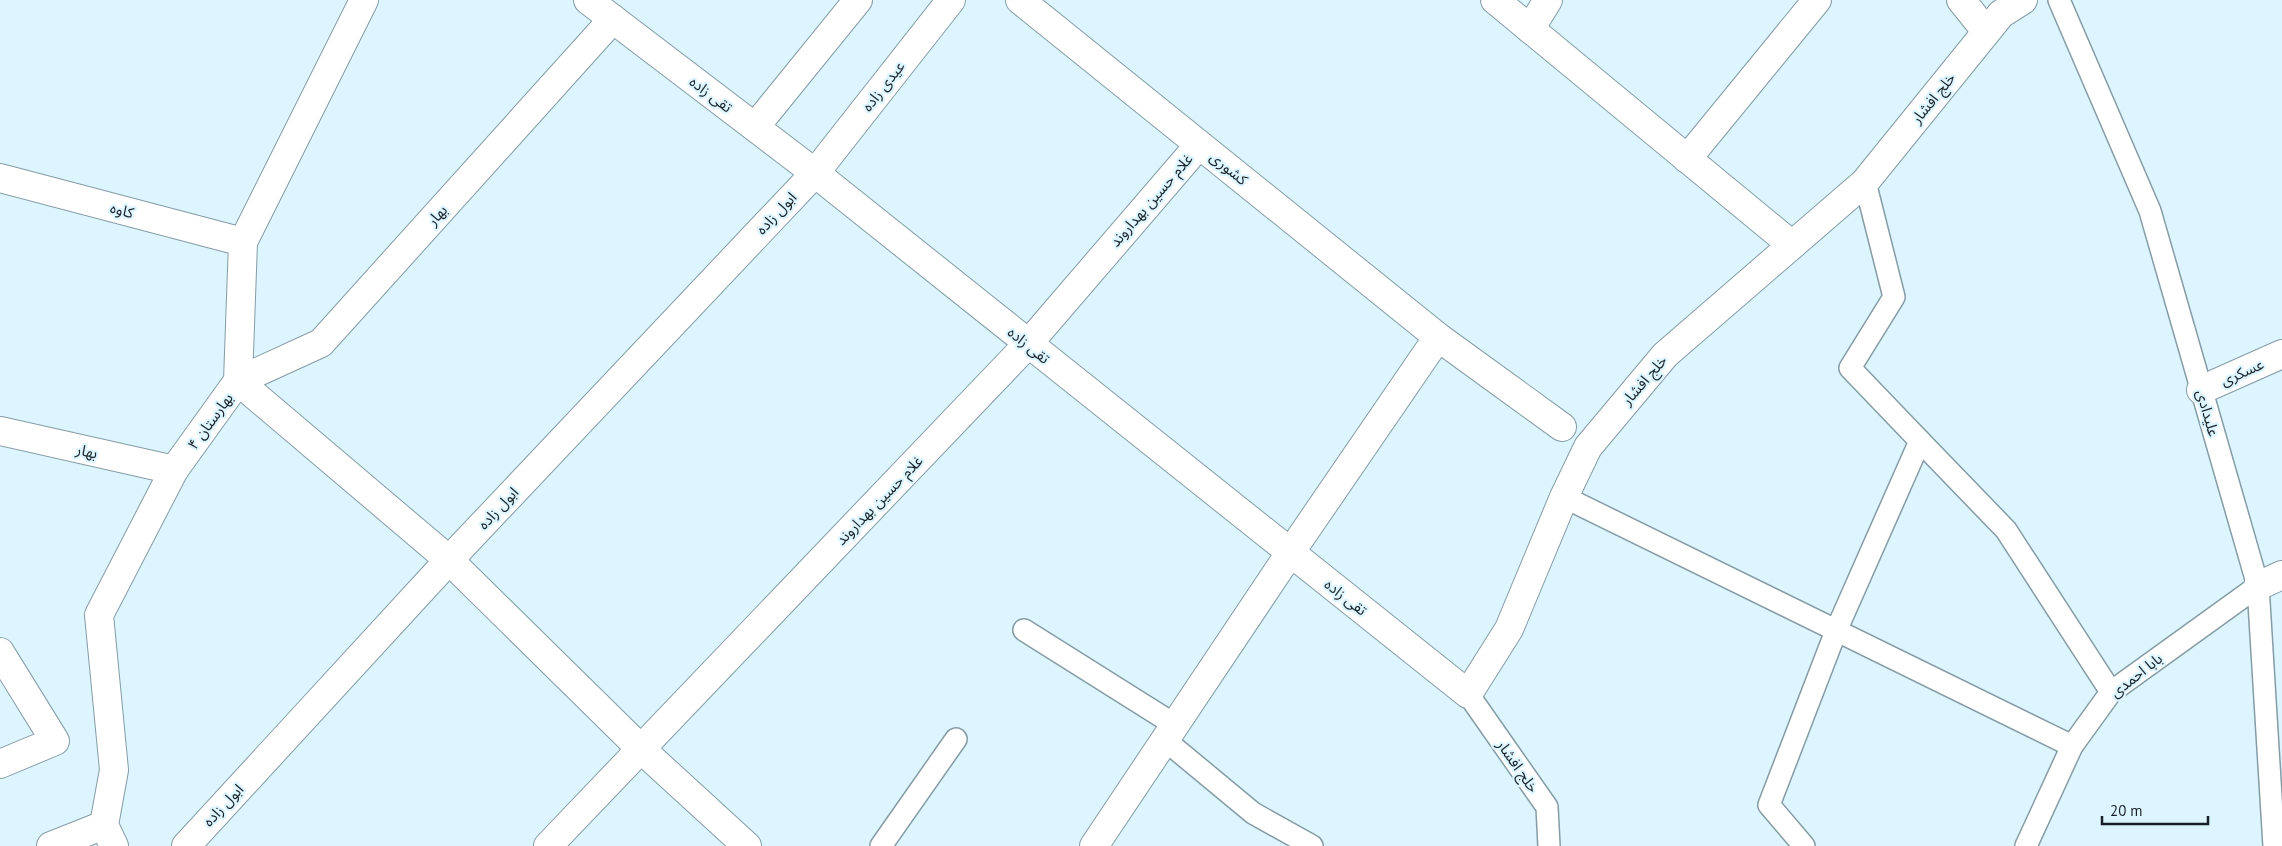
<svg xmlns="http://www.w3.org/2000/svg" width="2282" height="846" font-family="'PT Sans','Noto Sans Arabic',sans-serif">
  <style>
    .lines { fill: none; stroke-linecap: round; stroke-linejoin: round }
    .lane-casing { stroke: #859ca5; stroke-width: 24 }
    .street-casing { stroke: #859ca5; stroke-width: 30 }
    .lane { stroke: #fff; stroke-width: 21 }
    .street { stroke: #fff; stroke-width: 28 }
    .labels { text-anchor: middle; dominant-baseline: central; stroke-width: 4.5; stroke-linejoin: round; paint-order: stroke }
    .street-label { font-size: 15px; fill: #182125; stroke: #dcf5ff }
  </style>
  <rect width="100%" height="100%" fill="#dcf5ff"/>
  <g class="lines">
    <defs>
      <g id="lane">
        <path d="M2059,0L2150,211L2258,586L2274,846"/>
        <path d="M1920,441L2006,530L2111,692"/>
        <path d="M1564,497L2072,746"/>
        <path d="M1024,630L1175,725"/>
        <path d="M1468,694L1547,807L1549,846"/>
        <path d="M1165,740L1253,813L1312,846"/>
        <path d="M881,846L956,739"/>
        <path d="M1804,846L1769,805L1836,631L1920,441L1850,368L1894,297L1865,182"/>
        <path d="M2026,846L2072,746L2111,692L2258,586"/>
      </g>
      <g id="street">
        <path d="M588,0L815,173L1468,694L1509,629L1564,497L1588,447L1665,355L1865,182L2001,14L2023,0"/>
        <path d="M1020,0L1438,337"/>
        <path d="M1495,0L1792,245"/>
        <path d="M1961,0L1986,31"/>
        <path d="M1530,29L1548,0"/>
        <path d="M755,127L858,0"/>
        <path d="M1687,159L1817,0"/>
        <path d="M0,178L243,242"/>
        <path d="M238,381L449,560L641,749L747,846"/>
        <path d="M238,381L321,343L613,19"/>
        <path d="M2201,390L2282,354"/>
        <path d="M0,431L174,470"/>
        <path d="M2258,586L2282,575"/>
        <path d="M0,652L55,741L0,764"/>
        <path d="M51,846L104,825"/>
        <path d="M114,846L104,825L114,770L99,615L174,470L238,381L243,242L364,0"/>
        <path d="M186,846L449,560L815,173L951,0"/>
        <path d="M548,846L1028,344L1199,145"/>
        <path d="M1094,846L1290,553L1438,337L1562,427"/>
      </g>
    </defs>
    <use href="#lane" class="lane-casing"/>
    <use href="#street" class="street-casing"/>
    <use href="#lane" class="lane"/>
    <use href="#street" class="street"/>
  </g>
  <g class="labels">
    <g class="street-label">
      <text transform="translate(883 86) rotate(-52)">عیدی زاده</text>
      <text transform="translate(711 94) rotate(37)">تقی زاده</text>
      <text transform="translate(1933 98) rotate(-51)">خلج افشار</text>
      <text transform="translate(1229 168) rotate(39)">کشوری</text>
      <text transform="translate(1151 200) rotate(-49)">غلام حسین بهداروند</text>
      <text transform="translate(122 210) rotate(15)">کاوه</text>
      <text transform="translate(776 213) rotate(-47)">ابول زاده</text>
      <text transform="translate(437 215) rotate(-48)">بهار</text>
      <text transform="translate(1029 345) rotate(39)">تقی زاده</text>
      <text transform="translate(2242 372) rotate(-24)">عسکری</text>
      <text transform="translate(1644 380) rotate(-49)">خلج افشار</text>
      <text transform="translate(2208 413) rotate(74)">علیدادی</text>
      <text transform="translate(210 421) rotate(-54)">بهارستان ۴</text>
      <text transform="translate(87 451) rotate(13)">بهار</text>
      <text transform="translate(879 500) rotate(-46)">غلام حسین بهداروند</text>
      <text transform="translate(498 508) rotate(-47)">ابول زاده</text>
      <text transform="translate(1346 597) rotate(38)">تقی زاده</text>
      <text transform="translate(2136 675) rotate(-38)">بابا احمدی</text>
      <text transform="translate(1518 766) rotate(55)">خلج افشار</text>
      <text transform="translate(223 805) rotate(-47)">ابول زاده</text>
    </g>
  </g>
  <path d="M2102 816v8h106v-8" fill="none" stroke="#182125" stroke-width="2.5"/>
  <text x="2110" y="816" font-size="15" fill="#182125" stroke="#dcf5ff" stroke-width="4" paint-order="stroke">20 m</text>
</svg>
